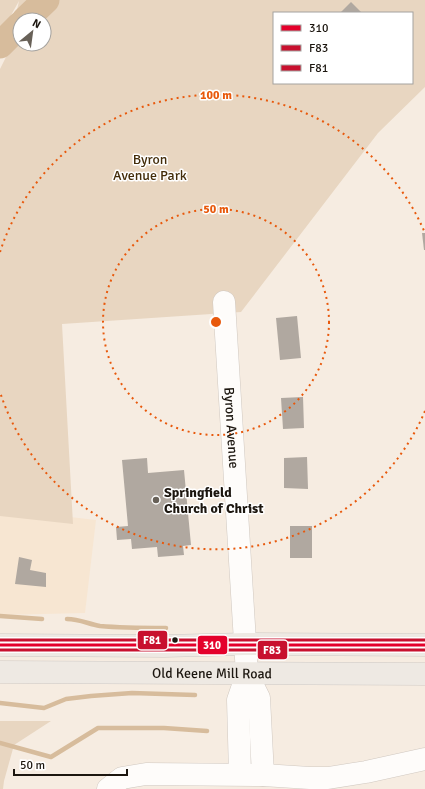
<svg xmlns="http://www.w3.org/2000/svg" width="425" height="789" font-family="Signika,sans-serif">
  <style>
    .built { fill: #f7e6d2 }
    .green { fill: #e8d6c1; fill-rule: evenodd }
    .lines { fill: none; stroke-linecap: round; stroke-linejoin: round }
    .stream { stroke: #d7bc9c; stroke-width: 4.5 }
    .river { stroke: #d7bc9c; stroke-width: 27 }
    .building { fill: #b0a8a0 }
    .minor-casing { stroke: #d0c8c0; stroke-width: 23 }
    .major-casing { stroke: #cec9c5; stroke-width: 23 }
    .minor { stroke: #fefcfa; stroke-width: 22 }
    .major { stroke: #eee9e3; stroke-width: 22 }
    .bus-1-casing { stroke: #fff; stroke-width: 6 }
    .bus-2-casing { stroke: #fff; stroke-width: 6 }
    .bus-3-casing { stroke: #fff; stroke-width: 6 }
    .bus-1 { stroke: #e4002b; stroke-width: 3 }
    .bus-2 { stroke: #c8102e; stroke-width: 3 }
    .bus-3 { stroke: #c8102e; stroke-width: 3 }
    .ring { fill: none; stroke: #e8590c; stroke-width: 2; stroke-dasharray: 2 4 }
    .poi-dot { fill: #686158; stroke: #fff; stroke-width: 1.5 }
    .bus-dot { fill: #1c160f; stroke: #fff; stroke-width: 1.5 }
    .labels { text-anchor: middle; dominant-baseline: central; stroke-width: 3; stroke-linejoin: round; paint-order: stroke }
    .park-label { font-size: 14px; fill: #442d0a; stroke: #fff }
    .street-label { font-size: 14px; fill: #1c160f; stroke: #fff }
    .poi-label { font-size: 14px; font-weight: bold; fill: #1c160f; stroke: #fff; text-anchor: start }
    .centre { fill: #e8590c; stroke: #fff; stroke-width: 2 }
    .ring-label { font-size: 12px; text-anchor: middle; font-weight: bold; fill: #e8590c; stroke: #fff; stroke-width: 3; stroke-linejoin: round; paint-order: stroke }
    .line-badge { stroke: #fff; stroke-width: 1.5 }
    .badge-label { font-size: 11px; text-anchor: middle; font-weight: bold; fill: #fff }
  </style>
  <rect width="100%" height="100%" fill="#f6ece1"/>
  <path class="built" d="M0,509L96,520L85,613L0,615Z"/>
  <g class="green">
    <path d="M0,0H425V87L378,133L241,312L62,324L73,524L0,516V69L7,55L19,1L0,35ZM274,13H412V83H274ZM20,20H44V44H20Z"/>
    <path d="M0,721H51L14,745L4,781L3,789H0Z"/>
  </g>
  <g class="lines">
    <g class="stream">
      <path d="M0,616L42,619"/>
      <path d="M67,619C80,619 88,624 100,626C122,628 144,628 166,628"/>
      <path d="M0,703L44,708L66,699L91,696L132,693L195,695"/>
      <path d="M0,743L51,757L98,728H164L207,731"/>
    </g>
    <g class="river">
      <path d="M25,20L46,0"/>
      <path d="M0,45L20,25"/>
    </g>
  </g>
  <g class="building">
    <path d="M351,2L362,13H340Z"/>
    <path d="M422,233H425V250H424Z"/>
    <path d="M297,316L301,358L280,360L276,318Z"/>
    <path d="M303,397L304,428L283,429L281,398Z"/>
    <path d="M307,457L308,489L284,488V458Z"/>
    <path d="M147,458L148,473L184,470L191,545L183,546L184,555L158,557L157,547L132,549L131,539L117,540L116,527L128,526L122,460Z"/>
    <rect x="290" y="526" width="22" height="32"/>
    <path d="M19,557L32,560L30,570L46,573V587L15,584Z"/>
  </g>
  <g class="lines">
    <defs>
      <g id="minor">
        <path id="s1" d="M224,302L247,674L259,698L263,775"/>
        <path d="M240,774L238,700L247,674"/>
        <path d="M108,789L122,778L146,774L263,775L310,778H328L366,772L425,759"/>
      </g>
      <g id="major">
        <path d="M0,645L164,646L245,644L425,645"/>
        <path id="s2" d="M0,672L425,674"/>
      </g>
    </defs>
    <use href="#minor" class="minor-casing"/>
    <use href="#major" class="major-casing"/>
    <use href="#minor" class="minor"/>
    <use href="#major" class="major"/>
    <defs>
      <path id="bus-1" d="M0,645H425"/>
      <path id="bus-2" d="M0,650H425"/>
      <path id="bus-3" d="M0,640H425"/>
    </defs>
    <use href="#bus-1" class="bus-1-casing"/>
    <use href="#bus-2" class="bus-2-casing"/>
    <use href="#bus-3" class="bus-3-casing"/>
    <use href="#bus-1" class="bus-1"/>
    <use href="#bus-2" class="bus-2"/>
    <use href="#bus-3" class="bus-3"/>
  </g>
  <g class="ring">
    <circle cx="216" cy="322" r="113"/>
    <path d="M425 411A227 227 0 0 1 0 392M0 252A227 227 0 0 1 425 233"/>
  </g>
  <circle class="poi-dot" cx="156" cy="500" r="4"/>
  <circle class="bus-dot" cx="175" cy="640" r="3.5"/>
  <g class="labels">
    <g class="park-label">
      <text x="150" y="159">Byron<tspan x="150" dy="16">Avenue Park</tspan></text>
    </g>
    <g class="street-label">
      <text stroke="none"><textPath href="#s1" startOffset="126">Byron Avenue</textPath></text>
      <text stroke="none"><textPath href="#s2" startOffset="212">Old Keene Mill Road</textPath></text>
    </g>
    <g class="poi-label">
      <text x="164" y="492">Springfield<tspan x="164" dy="16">Church of Christ</tspan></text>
    </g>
  </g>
  <circle cx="216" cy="322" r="6" class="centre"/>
  <g class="ring-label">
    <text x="216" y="99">100 m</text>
    <text x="216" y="213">50 m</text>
  </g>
  <g class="line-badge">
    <rect x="137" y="630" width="31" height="20" rx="4" fill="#c8102e"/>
    <rect x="197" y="635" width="31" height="20" rx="4" fill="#e4002b"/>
    <rect x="257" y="640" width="31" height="20" rx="4" fill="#c8102e"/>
  </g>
  <g class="badge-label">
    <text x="152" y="644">F81</text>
    <text x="212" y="649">310</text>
    <text x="272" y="654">F83</text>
  </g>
  <rect x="273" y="12" width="140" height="72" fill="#ffffff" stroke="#a4a29f"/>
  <rect x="281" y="25" width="20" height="6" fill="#e4002b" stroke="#a4a29f"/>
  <text x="309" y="32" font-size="12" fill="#1c160f">310</text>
  <rect x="281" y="45" width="20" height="6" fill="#c8102e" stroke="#a4a29f"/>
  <text x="309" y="52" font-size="12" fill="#1c160f">F83</text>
  <rect x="281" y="65" width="20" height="6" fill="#c8102e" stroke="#a4a29f"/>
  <text x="309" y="72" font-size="12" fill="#1c160f">F81</text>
  <g transform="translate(32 32) rotate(29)"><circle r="19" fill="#ffffff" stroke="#a4a29f"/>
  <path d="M0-3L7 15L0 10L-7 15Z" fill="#686158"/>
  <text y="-6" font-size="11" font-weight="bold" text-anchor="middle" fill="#1c160f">N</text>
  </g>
  <path d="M14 769v6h113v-6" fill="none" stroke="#1c160f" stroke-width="2"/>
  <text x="20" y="769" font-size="12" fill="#1c160f" stroke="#ffffff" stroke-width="3" paint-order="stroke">50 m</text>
</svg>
